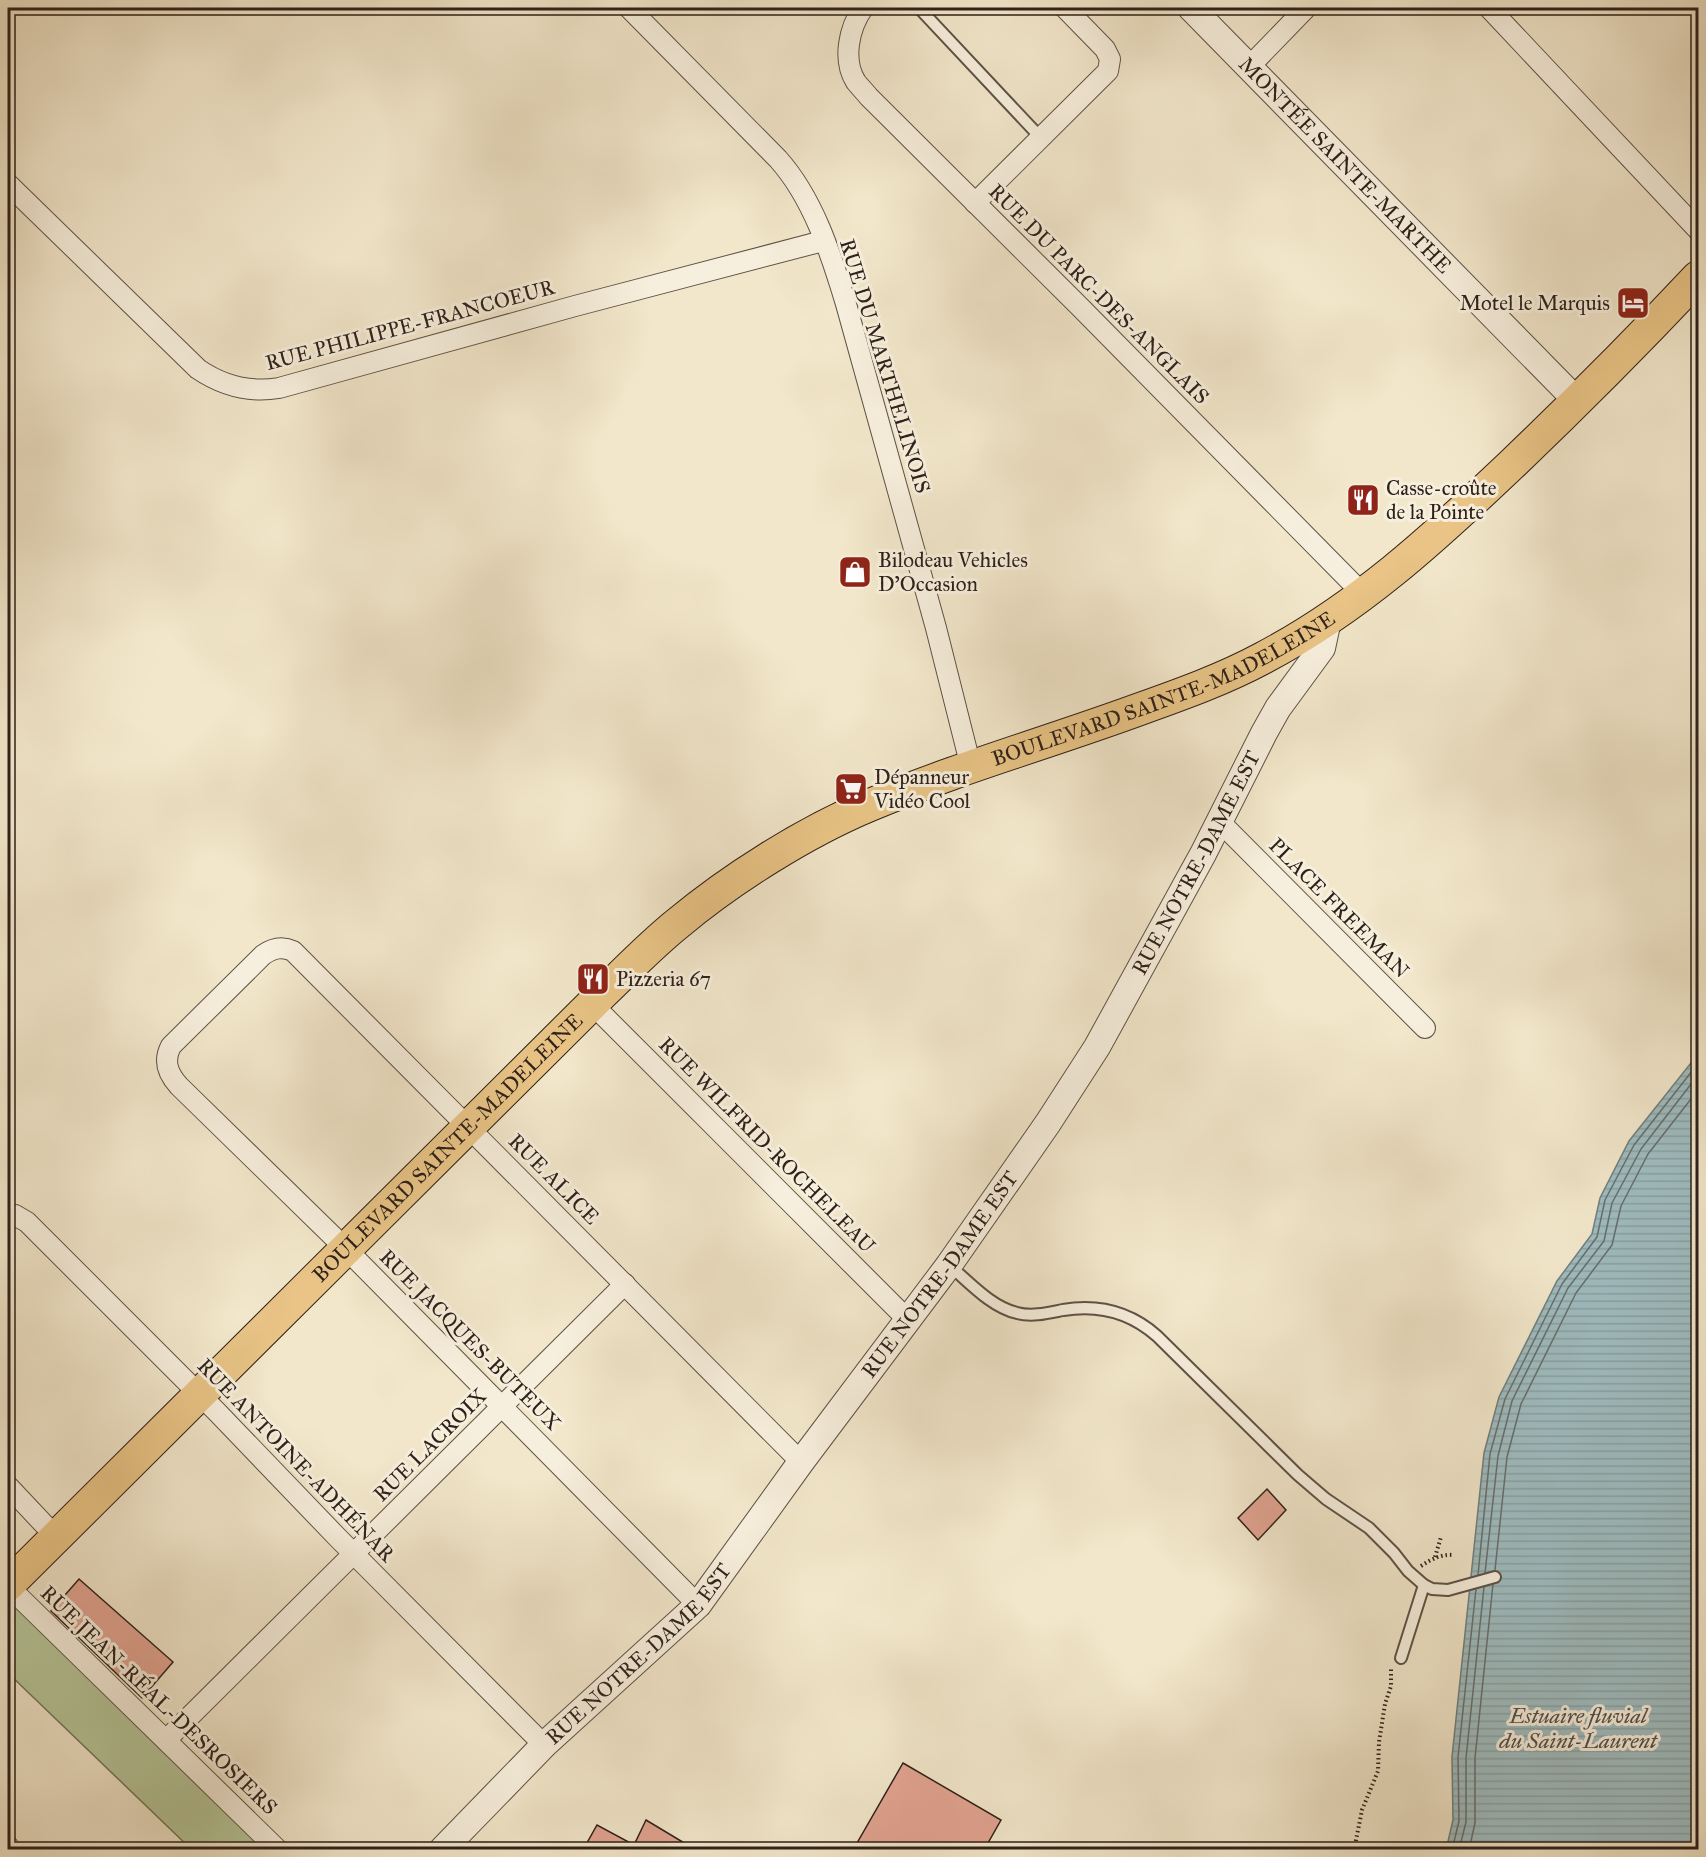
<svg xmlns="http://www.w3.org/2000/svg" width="1706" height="1857" font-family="'IM FELL Great Primer',serif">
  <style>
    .green { fill: #b6c79b; stroke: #72745a; stroke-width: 1.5 }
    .water { fill: url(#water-rules); stroke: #717f7e; stroke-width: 1.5 }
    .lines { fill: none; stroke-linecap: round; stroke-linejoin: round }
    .shore { stroke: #666f6e; stroke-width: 1.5 }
    .building { fill: #e2a492; stroke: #2d211a; stroke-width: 1.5 }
    .service-casing { stroke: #5e5246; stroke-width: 14 }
    .minor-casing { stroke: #5e5246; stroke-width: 22 }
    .tertiary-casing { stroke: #5e5246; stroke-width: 28 }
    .primary-casing { stroke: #2d211a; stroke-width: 34 }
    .path { stroke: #2d211a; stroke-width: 4; stroke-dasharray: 1.5 3; stroke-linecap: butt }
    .service { stroke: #f7efdd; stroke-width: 10 }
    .minor { stroke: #f7efdd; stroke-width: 20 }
    .tertiary { stroke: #f7efdd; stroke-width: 26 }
    .primary { stroke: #e9c486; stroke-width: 32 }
    .labels { text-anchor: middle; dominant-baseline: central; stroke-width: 6; stroke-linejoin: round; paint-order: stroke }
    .street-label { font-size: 21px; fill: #2d211a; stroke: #f7efdd }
    .poi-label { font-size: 21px; fill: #2d211a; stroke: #f7efdd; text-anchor: start }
    .water-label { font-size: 22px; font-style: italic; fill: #4f504c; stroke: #f7efdd }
  </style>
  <defs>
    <pattern id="water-rules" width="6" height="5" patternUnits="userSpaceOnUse" patternTransform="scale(1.5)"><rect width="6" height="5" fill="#9fbdc1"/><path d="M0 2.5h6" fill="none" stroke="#89a2a5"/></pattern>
  </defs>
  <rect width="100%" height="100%" fill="#f2e7cb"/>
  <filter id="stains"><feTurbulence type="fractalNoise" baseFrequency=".00333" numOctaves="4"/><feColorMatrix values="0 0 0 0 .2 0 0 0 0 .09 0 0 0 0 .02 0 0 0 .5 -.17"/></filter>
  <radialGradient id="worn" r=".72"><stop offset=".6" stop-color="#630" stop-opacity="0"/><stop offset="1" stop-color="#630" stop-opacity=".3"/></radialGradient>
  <path class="green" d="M8,1595L270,1849H191L8,1673Z"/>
  <path class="water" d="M1698,1044V1849L1446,1850L1453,1820L1452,1757L1484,1453L1499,1397L1557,1281L1592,1234L1600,1198L1629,1141L1691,1063Z"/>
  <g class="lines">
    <g class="shore">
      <path d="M1495,1570L1507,1457L1521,1404L1576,1293L1612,1245L1621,1206L1648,1154L1698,1090"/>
      <path d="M1485,1573L1498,1456L1512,1401L1568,1288L1604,1241L1612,1203L1641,1149L1698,1075"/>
      <path d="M1478,1575L1490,1454L1505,1399L1562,1284L1597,1237L1605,1200L1634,1145L1696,1066L1698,1060"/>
      <path d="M1452,1850L1459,1821L1458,1757L1476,1589"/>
      <path d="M1459,1850L1466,1822V1758L1484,1587"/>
      <path d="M1469,1850L1475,1823V1758L1493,1584"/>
    </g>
  </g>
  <g class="building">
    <path d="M1267,1489L1286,1510L1258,1540L1238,1518Z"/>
    <path d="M79,1579L173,1662L142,1698L51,1611Z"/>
    <path d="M903,1763L1001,1820L984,1850H853Z"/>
    <path d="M646,1820L696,1850H583L597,1825L634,1845Z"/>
  </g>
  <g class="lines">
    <defs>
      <g id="service">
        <path d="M919,8L1041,138"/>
        <path d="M949,1265C969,1282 991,1307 1017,1313C1032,1317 1048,1313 1063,1310C1099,1304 1130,1312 1157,1336L1298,1475L1326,1499L1369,1528L1394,1553L1408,1571L1424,1585L1432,1589L1448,1590L1495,1577"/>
        <path d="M1401,1658L1424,1585"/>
      </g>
      <g id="minor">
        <path d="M629,8L778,159C813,198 831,254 846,304L936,628L971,767"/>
        <path d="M863,8C849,28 842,60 856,82C860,87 865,92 869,97L1080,307L1364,595"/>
        <path d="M1489,8L1698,230"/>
        <path d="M1250,66L1306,8"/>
        <path d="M8,184L198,369C223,386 249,393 279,388L575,306L823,241"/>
        <path d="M975,203L1108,71L1110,59L1105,49L1065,8"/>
        <path d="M1219,821L1425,1028"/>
        <path d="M592,1004L908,1320"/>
        <path d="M8,1215H15L27,1222L217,1412L338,1538L544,1745"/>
        <path d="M8,1486L56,1537"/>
        <path d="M8,1586L278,1850"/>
        <path d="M698,1605L346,1249L179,1086C168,1074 163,1061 171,1046L263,955C273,948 282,946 293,951L801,1462"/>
        <path d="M166,1740L625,1284"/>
        <path d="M8,1846L11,1850"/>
      </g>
      <g id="tertiary">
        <path id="s1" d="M1191,8L1577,401"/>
        <path id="s2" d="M442,1850L544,1745L698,1605L801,1462L949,1265L1048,1123L1097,1047L1203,854L1264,733L1278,708L1322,648L1328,620"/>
      </g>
      <g id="primary">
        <path id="s3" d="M8,1585L604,992C628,969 651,945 677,924C731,879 805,832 870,805C958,768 1050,742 1140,709C1182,694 1224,679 1263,658C1358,608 1433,539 1510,466C1574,405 1637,342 1698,277"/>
      </g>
    </defs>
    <use href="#service" class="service-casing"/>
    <use href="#minor" class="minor-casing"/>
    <use href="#tertiary" class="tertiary-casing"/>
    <use href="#primary" class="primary-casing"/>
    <g class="path">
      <path d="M1435,1557L1441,1537"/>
      <path d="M1421,1566C1432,1559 1441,1554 1454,1555"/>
      <path d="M1354,1850L1362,1810L1378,1771L1379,1742L1385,1704L1391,1686V1667"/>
    </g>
    <use href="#service" class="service"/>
    <use href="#minor" class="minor"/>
    <use href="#tertiary" class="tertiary"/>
    <use href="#primary" class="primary"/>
  </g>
  <defs>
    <symbol id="hotel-square" viewBox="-11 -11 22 22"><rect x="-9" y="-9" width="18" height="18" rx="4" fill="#8f2418" stroke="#f7efdd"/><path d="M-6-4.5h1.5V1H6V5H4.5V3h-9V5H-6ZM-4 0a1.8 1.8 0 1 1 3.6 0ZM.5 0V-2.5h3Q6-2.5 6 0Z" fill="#fff"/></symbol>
    <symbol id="restaurant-square" viewBox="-11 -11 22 22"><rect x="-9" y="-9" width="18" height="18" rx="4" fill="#8f2418" stroke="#f7efdd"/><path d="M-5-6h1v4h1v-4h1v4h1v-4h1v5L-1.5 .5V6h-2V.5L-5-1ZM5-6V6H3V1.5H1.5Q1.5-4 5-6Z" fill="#fff"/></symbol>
    <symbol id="shop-square" viewBox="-11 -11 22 22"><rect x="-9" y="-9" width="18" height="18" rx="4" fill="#8f2418" stroke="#f7efdd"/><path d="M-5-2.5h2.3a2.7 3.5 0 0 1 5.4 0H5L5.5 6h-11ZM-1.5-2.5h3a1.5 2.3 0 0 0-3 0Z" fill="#fff"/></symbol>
    <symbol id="supermarket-square" viewBox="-11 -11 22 22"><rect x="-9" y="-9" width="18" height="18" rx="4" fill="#8f2418" stroke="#f7efdd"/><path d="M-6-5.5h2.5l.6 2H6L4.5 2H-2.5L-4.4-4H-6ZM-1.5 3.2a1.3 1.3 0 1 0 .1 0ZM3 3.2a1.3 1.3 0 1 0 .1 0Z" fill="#fff"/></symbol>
  </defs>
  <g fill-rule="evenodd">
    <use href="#hotel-square" x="1614" y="284" width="38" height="38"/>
    <use href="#restaurant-square" x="1344" y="481" width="38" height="38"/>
    <use href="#shop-square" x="836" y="553" width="38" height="38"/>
    <use href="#supermarket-square" x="832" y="770" width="38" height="38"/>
    <use href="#restaurant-square" x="574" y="960" width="38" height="38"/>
  </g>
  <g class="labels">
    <g class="street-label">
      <text stroke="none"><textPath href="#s1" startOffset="220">MONTÉE SAINTE-MARTHE</textPath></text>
      <text transform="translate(1099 294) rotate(45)">RUE DU PARC-DES-ANGLAIS</text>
      <text transform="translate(410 325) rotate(-15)">RUE PHILIPPE-FRANCOEUR</text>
      <text transform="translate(885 366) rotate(73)">RUE DU MARTHELINOIS</text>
      <text stroke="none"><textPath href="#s3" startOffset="1484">BOULEVARD SAINTE-MADELEINE</textPath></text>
      <text stroke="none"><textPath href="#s2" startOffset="1250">RUE NOTRE-DAME EST</textPath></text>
      <text transform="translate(1339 908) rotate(45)">PLACE FREEMAN</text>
      <text transform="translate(767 1145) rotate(45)">RUE WILFRID-ROCHELEAU</text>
      <text stroke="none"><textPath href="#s3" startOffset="620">BOULEVARD SAINTE-MADELEINE</textPath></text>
      <text transform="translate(554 1179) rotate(45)">RUE ALICE</text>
      <text stroke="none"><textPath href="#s2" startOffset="764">RUE NOTRE-DAME EST</textPath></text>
      <text transform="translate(470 1340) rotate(45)">RUE JACQUES-BUTEUX</text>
      <text transform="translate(430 1445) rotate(-45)">RUE LACROIX</text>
      <text transform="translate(296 1460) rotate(46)">RUE ANTOINE-ADHÉNAR</text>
      <text stroke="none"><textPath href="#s2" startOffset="278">RUE NOTRE-DAME EST</textPath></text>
      <text transform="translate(159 1700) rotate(44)">RUE JEAN-RÉAL-DESROSIERS</text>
    </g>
    <g class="poi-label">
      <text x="1610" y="303" text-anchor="end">Motel le Marquis</text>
      <text x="1386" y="488">Casse-croûte<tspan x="1386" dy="24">de la Pointe</tspan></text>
      <text x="878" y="560">Bilodeau Vehicles<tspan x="878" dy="24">D'Occasion</tspan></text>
      <text x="874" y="777">Dépanneur<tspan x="874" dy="24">Vidéo Cool</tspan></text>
      <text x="616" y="979">Pizzeria 67</text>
    </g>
    <g class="water-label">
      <text x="1578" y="1715">Estuaire fluvial<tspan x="1578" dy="25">du Saint-Laurent</tspan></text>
    </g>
  </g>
  <rect width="1706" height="1857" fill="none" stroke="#f2e7cb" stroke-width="30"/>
  <rect x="9" y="9" width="1688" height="1839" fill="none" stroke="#2d211a" stroke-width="3"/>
  <rect x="15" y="15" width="1676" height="1827" fill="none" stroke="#2d211a" stroke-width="1.5"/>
  <rect width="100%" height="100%" filter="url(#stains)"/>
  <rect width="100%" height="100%" fill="url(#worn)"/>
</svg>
